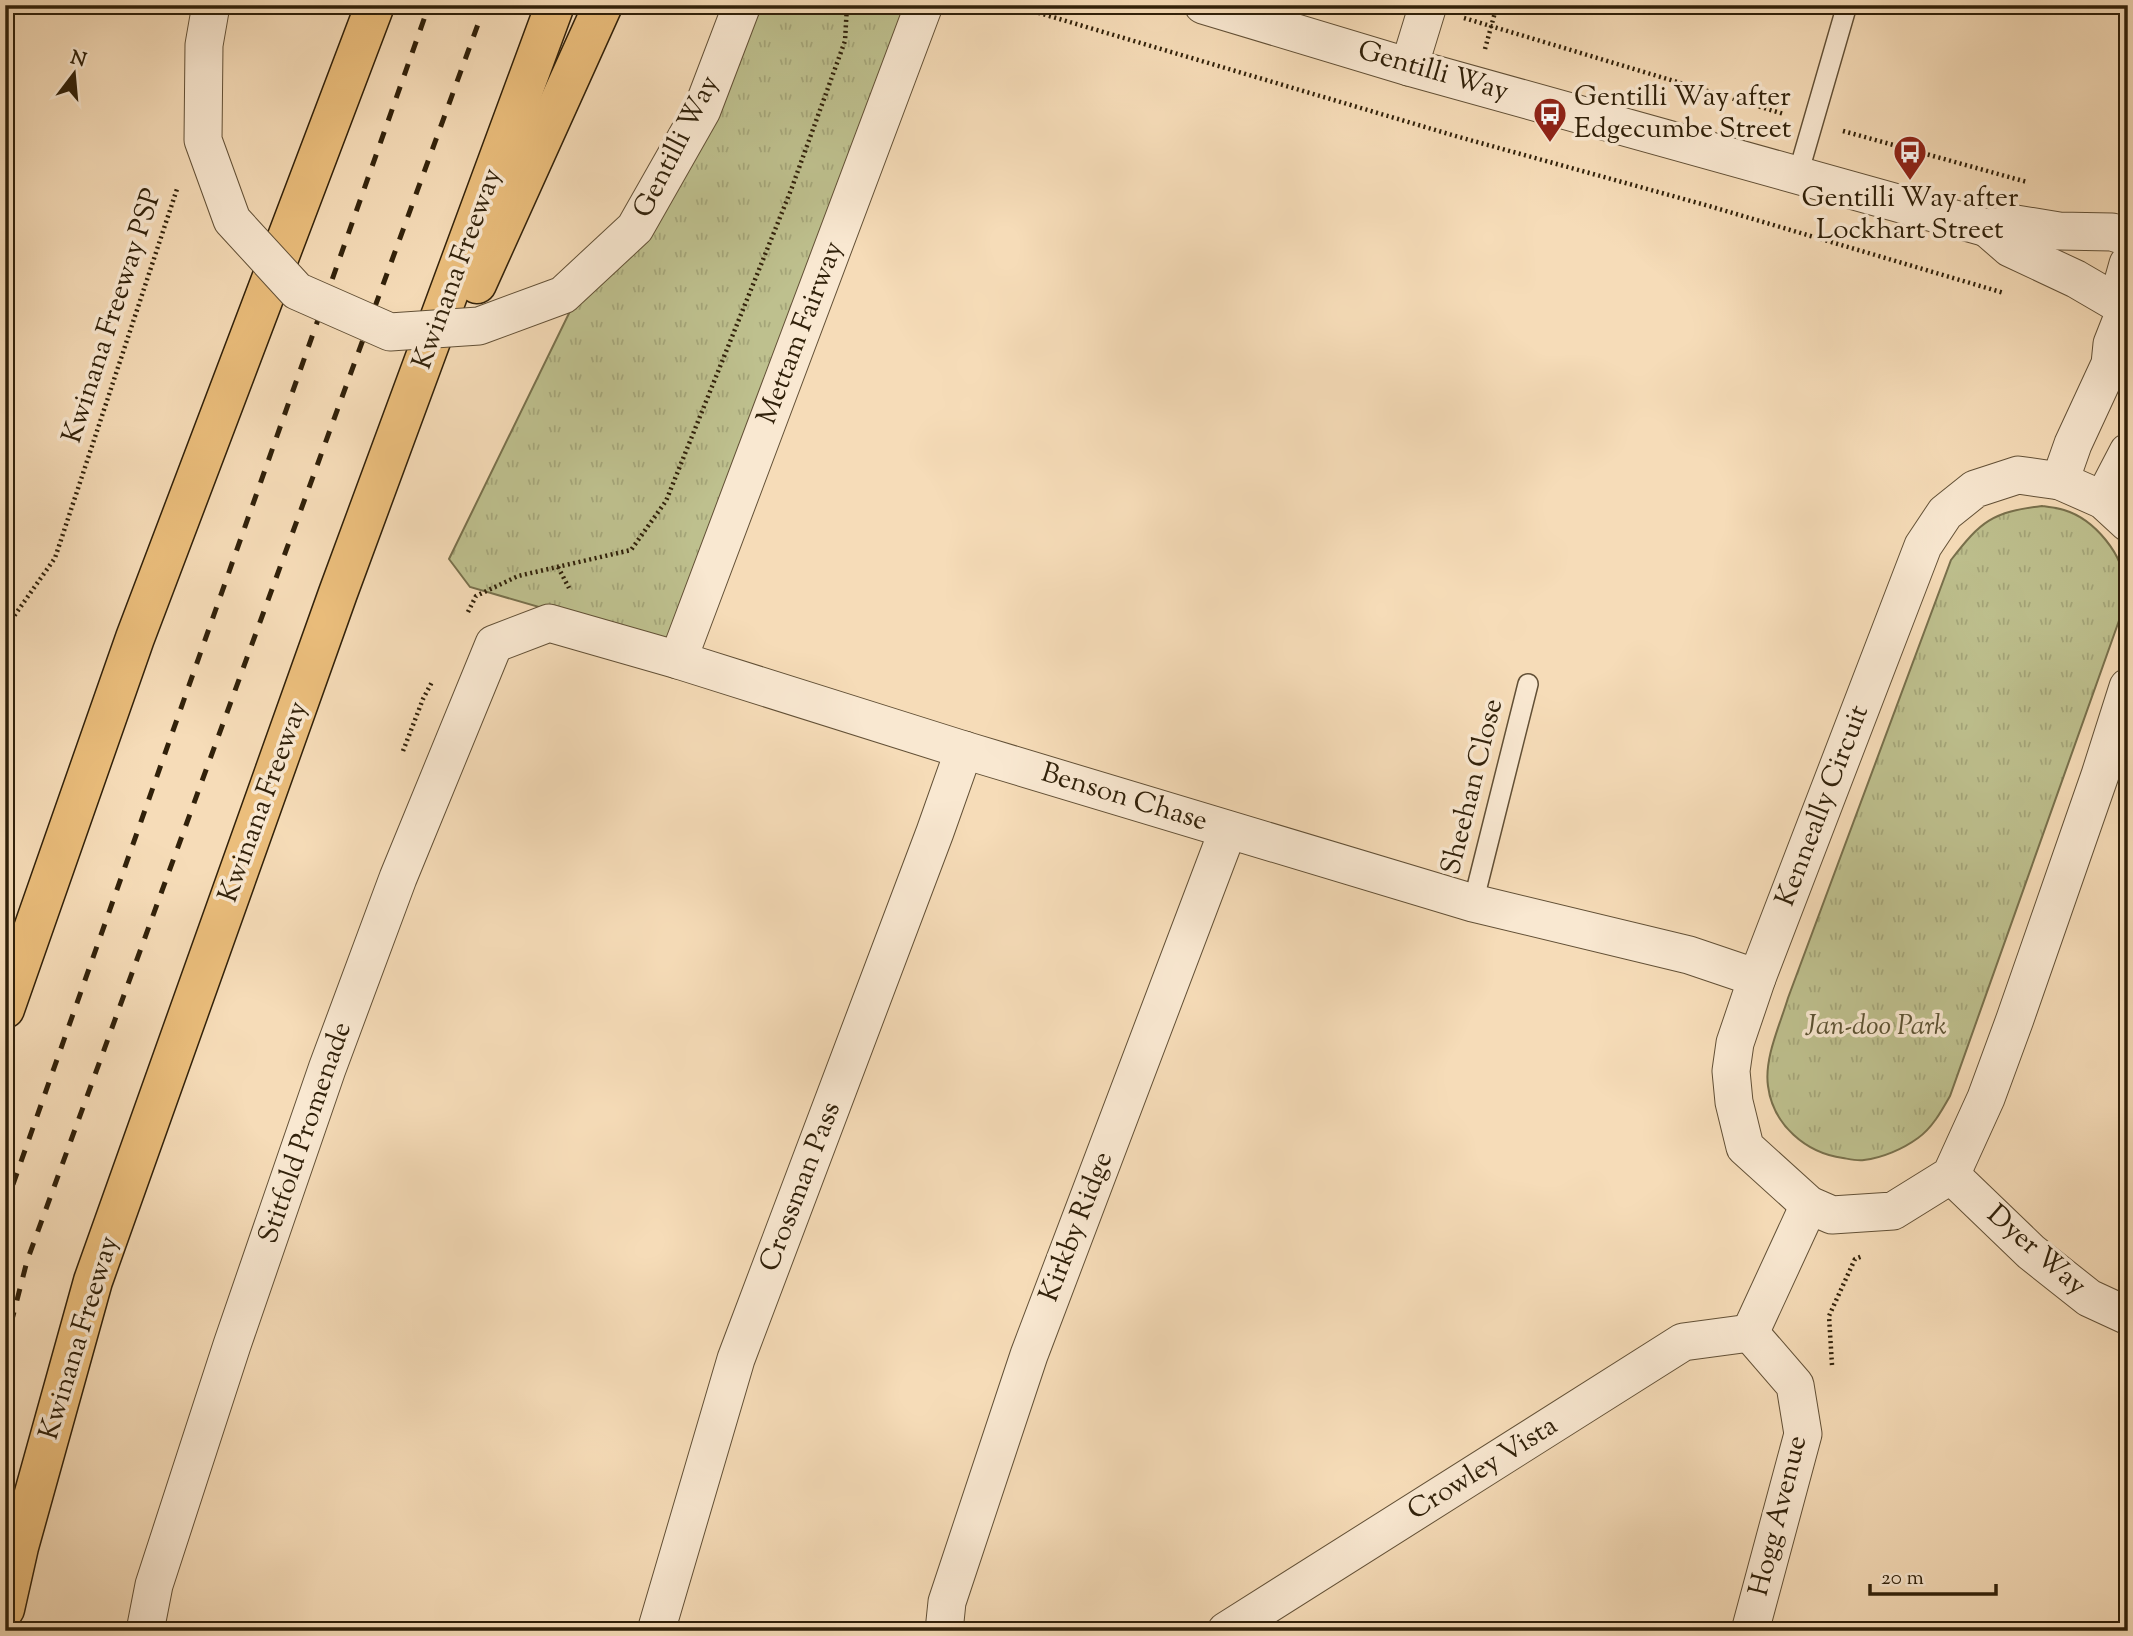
<svg xmlns="http://www.w3.org/2000/svg" width="2133" height="1636" font-family="'Sorts Mill Goudy',serif">
  <style>
    .park { fill: url(#park-tufts); stroke: #78704c; stroke-width: 2 }
    .lines { fill: none; stroke-linecap: round; stroke-linejoin: round }
    .lane-casing { stroke: #625036; stroke-width: 22 }
    .street-casing { stroke: #625036; stroke-width: 39 }
    .highway-casing { stroke: #31210a; stroke-width: 41 }
    .path { stroke: #31210a; stroke-width: 4.5; stroke-dasharray: 2 3.5; stroke-linecap: butt }
    .lane { stroke: #f9e8d1; stroke-width: 19 }
    .street { stroke: #f9e8d1; stroke-width: 37 }
    .highway { stroke: #ebbe7c; stroke-width: 38 }
    .rail { stroke: #31210a; stroke-width: 5; stroke-dasharray: 12 12; stroke-linecap: butt }
    .street-bridge-casing { stroke: #625036; stroke-width: 39; stroke-linecap: butt }
    .street-bridge { stroke: #f9e8d1; stroke-width: 37 }
    .labels { text-anchor: middle; dominant-baseline: central; stroke-width: 7; stroke-linejoin: round; paint-order: stroke }
    .street-label { font-size: 28px; fill: #31210a; stroke: #f9e8d1 }
    .poi-label { font-size: 28px; fill: #31210a; stroke: #f9e8d1; text-anchor: start }
    .park-label { font-size: 28px; font-style: italic; fill: #5b5132; stroke: #f9e8d1 }
  </style>
  <defs>
    <pattern id="park-tufts" width="24" height="20" patternUnits="userSpaceOnUse" patternTransform="scale(1.75)"><rect width="24" height="20" fill="#bec08e"/><path d="M3 7l-1-3M5 7V3M7 7l1-3M15 17l-1-3M17 17v-4M19 17l1-3" fill="none" stroke="#a4a579"/></pattern>
  </defs>
  <rect width="100%" height="100%" fill="#f6dcb8"/>
  <filter id="stains"><feTurbulence type="fractalNoise" baseFrequency=".00286" numOctaves="4"/><feColorMatrix values="0 0 0 0 .2 0 0 0 0 .09 0 0 0 0 .02 0 0 0 .5 -.17"/></filter>
  <radialGradient id="worn" r=".72"><stop offset=".6" stop-color="#630" stop-opacity="0"/><stop offset="1" stop-color="#630" stop-opacity=".3"/></radialGradient>
  <g class="park">
    <path d="M757,5H912L670,645L470,587L449,559L575,301Z"/>
    <path d="M2042,506C2049,507 2057,508 2064,510C2094,519 2125,555 2125,588C2126,597 2123,606 2121,615L1950,1096C1941,1112 1932,1128 1918,1138C1903,1149 1882,1158 1864,1160C1857,1161 1849,1159 1843,1158C1806,1153 1773,1125 1768,1086C1764,1058 1780,1025 1788,998L1951,560C1981,521 1992,512 2042,506Z"/>
  </g>
  <g class="lines">
    <defs>
      <g id="lane">
        <path d="M1798,174L1847,5"/>
        <path d="M1473,903L1528,684"/>
      </g>
      <g id="street">
        <path d="M1203,5L1409,67L1987,228L2016,224L2059,231L2112,232L2128,237"/>
        <path d="M1409,67L1428,5"/>
        <path d="M1987,228L2010,248L2076,279L2124,307"/>
        <path d="M2128,264L2121,289L2128,315"/>
        <path d="M2060,481L2073,444L2110,364L2112,344L2125,311"/>
        <path d="M2103,500L2128,452"/>
        <path d="M2128,523L2103,500L2060,481L2018,475L1975,489L1945,513L1923,546L1757,978L1735,1043L1731,1071L1734,1102L1745,1147L1809,1205L1832,1215L1893,1211L1951,1175L1986,1098L2015,1019L2100,775L2128,687"/>
        <path d="M678,660L924,5"/>
        <path d="M1951,1175L2031,1252L2089,1298L2128,1316"/>
        <path d="M1750,1333L1795,1385L1803,1434L1750,1631"/>
        <path d="M1750,1333L1809,1205"/>
        <path d="M145,1631L154,1585L232,1345L327,1069L398,878L494,644L549,623L678,660L964,750L1473,903L1689,955L1757,978"/>
        <path d="M656,1631L736,1359L935,832L964,750"/>
        <path d="M944,1631L947,1602L1029,1355L1228,830"/>
        <path d="M1226,1631L1683,1342L1750,1333"/>
      </g>
      <g id="highway">
        <path d="M477,284L603,5"/>
        <path d="M5,1009L135,638L375,5"/>
        <path d="M5,1609L19,1547L93,1281L338,593L555,5"/>
      </g>
    </defs>
    <use href="#lane" class="lane-casing"/>
    <use href="#street" class="street-casing"/>
    <use href="#highway" class="highway-casing"/>
    <g class="path">
      <path d="M1012,5L1459,137L1709,206L2004,293"/>
      <path d="M1464,18L1784,114"/>
      <path d="M1485,49L1497,5"/>
      <path d="M1843,131L2027,182"/>
      <path d="M558,567L569,588"/>
      <path d="M468,612L476,596L518,576L631,550L666,501L791,190L845,41L847,5"/>
      <path d="M5,629L55,558L177,189"/>
      <path d="M403,751L423,699L432,682"/>
      <path d="M1832,1365L1829,1316L1855,1259L1863,1256"/>
    </g>
    <use href="#lane" class="lane"/>
    <use href="#street" class="street"/>
    <use href="#highway" class="highway"/>
    <g class="rail">
      <path d="M5,1207L429,5"/>
      <path d="M5,1347L27,1261L485,5"/>
    </g>
    <defs>
      <path id="street-bridge" d="M211,5L204,45L203,140L232,220L297,291L390,332L479,326L563,295L635,228L702,110L742,5"/>
    </defs>
    <use href="#street-bridge" class="street-bridge-casing"/>
    <use href="#street-bridge" class="street-bridge"/>
  </g>
  <defs>
    <symbol id="bus-pin" viewBox="-11 -11 22 30"><path d="M0 17L-7.5 6A9.5 9.5 0 1 1 7.5 6Z" fill="#8f2418" stroke="#f9e8d1"/><path d="M-5-6H5V4H4V6H2V4H-2V6H-4V4H-5ZM-3.5-4V0h7V-4ZM-3.5 1.2v1.5H-2V1.2ZM2 1.2v1.5H3.5V1.2Z" fill="#fff"/></symbol>
  </defs>
  <g fill-rule="evenodd">
    <use href="#bus-pin" x="1531" y="95" width="38" height="52"/>
    <use href="#bus-pin" x="1891" y="133" width="38" height="52"/>
  </g>
  <g class="labels">
    <g class="street-label">
      <text transform="translate(1433 72) rotate(16)">Gentilli Way</text>
      <text transform="translate(677 147) rotate(-63)">Gentilli Way</text>
      <text transform="translate(458 269) rotate(-70)">Kwinana Freeway</text>
      <text transform="translate(113 316) rotate(-72)">Kwinana Freeway PSP</text>
      <text transform="translate(801 333) rotate(-69)">Mettam Fairway</text>
      <text transform="translate(1473 787) rotate(-76)">Sheehan Close</text>
      <text transform="translate(1124 798) rotate(17)">Benson Chase</text>
      <text transform="translate(264 802) rotate(-70)">Kwinana Freeway</text>
      <text transform="translate(1823 806) rotate(-69)">Kenneally Circuit</text>
      <text transform="translate(306 1133) rotate(-71)">Stitfold Promenade</text>
      <text transform="translate(801 1187) rotate(-69)">Crossman Pass</text>
      <text transform="translate(1077 1227) rotate(-69)">Kirkby Ridge</text>
      <text transform="translate(2036 1251) rotate(41)">Dyer Way</text>
      <text transform="translate(80 1338) rotate(-73)">Kwinana Freeway</text>
      <text transform="translate(1483 1469) rotate(-32)">Crowley Vista</text>
      <text transform="translate(1779 1516) rotate(-76)">Hogg Avenue</text>
    </g>
    <g class="poi-label">
      <text x="1574" y="98">Gentilli Way after<tspan x="1574" dy="32">Edgecumbe Street</tspan></text>
      <text x="1910" y="199" text-anchor="middle">Gentilli Way after<tspan x="1910" dy="32">Lockhart Street</tspan></text>
    </g>
    <g class="park-label">
      <text x="1876" y="1027">Jan-doo Park</text>
    </g>
  </g>
  <rect width="2133" height="1636" fill="none" stroke="#f6dcb8" stroke-width="28"/>
  <rect x="7" y="7" width="2119" height="1622" fill="none" stroke="#31210a" stroke-width="3.5"/>
  <rect x="14" y="14" width="2105" height="1608" fill="none" stroke="#31210a" stroke-width="2"/>
  <g transform="translate(74 74) rotate(16)" stroke="#f9e8d1" stroke-width="5" paint-order="stroke">
  <path d="M0-5L12 26L0 18L-12 26Z" fill="#31210a"/>
  <text y="-10" font-size="19" font-weight="bold" text-anchor="middle" fill="#31210a">N</text>
  </g>
  <path d="M1870 1584v10h126v-10" fill="none" stroke="#31210a" stroke-width="3.5"/>
  <text x="1881" y="1584" font-size="21" fill="#31210a" stroke="#f9e8d1" stroke-width="5" paint-order="stroke">20 m</text>
  <rect width="100%" height="100%" filter="url(#stains)"/>
  <rect width="100%" height="100%" fill="url(#worn)"/>
</svg>
